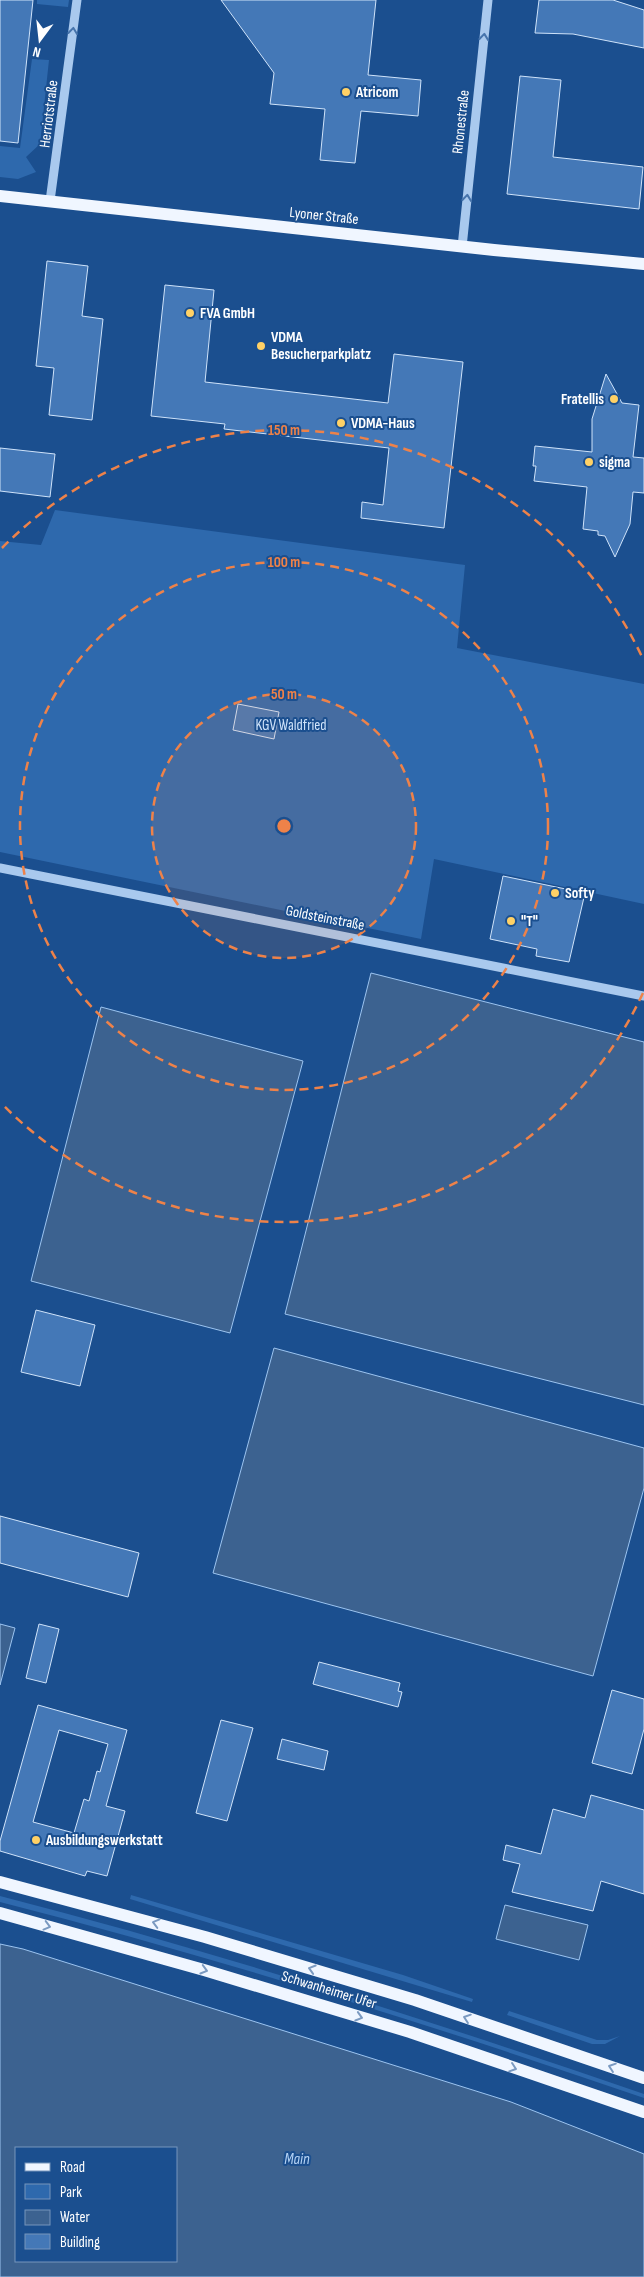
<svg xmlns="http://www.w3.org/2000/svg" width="644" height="2277" font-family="'Sofia Sans Condensed',sans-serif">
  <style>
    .green { fill: #2e69ad }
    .water { fill: #3c6290; stroke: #9cc4f0; fill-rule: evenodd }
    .building { fill: #4478b7; stroke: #cfe3fa; fill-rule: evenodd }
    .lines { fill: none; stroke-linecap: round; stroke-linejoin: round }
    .minor { stroke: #a9c9ee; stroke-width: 9 }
    .major { stroke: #f0f6ff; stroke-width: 12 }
    .oneway { stroke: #4674ac }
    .oneway2 { stroke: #7b9ac1 }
    .ring { fill: none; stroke: #ee8249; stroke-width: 2.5; stroke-dasharray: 9 6 }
    .poi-dot { fill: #ffd166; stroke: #1b4f8f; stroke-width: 2 }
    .labels { text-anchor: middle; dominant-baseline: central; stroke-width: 4; stroke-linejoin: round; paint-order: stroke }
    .poi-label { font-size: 15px; font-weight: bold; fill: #fff; stroke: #1b4f8f; text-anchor: start }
    .street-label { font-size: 15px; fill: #fff; stroke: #1b4f8f }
    .park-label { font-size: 15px; fill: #cfe3fa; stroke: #1b4f8f }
    .water-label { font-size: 16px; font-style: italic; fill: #b5d3f5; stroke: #1b4f8f }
    .centre { fill: #ee8249; stroke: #1b4f8f; stroke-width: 2.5 }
    .ring-label { font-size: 15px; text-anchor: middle; font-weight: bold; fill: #ee8249; stroke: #1b4f8f; stroke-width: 4; stroke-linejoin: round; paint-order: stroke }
  </style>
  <rect width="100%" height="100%" fill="#1b4f8f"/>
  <g class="green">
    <path d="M37,0H69L68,7L37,4Z"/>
    <path d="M32,59L49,60L40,144L26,157L36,172L18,179L0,177V146L20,148Z"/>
    <path d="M55,510L465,565L457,648L644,684V904L434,859L421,939L0,852V541L41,545Z"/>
    <path d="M131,1895L403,1975L473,1999L472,2002L130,1899Z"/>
    <path d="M0,1896C218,1952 431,2021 644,2094V2098C432,2025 218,1958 0,1902Z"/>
    <path d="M509,2011L597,2040H608L620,2036L605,2044H592L507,2015Z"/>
  </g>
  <g class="water">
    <path d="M371,973L644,1042V1405L285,1314Z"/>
    <path d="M101,1007L303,1061L230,1333L31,1281Z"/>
    <path d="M274,1348L644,1448V1488L593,1676L213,1573Z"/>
    <path d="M0,1624L15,1628L0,1685Z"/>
    <path d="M505,1905L588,1925L579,1960L496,1939Z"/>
    <path d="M0,1944L23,1949L511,2102L644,2154V2277H0ZM16,2148H176V2261H16Z"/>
  </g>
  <g class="building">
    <path d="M0,0H33L18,143L0,141Z"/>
    <path d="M221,0H376L368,75L421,80L418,116L361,111L355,163L320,160L325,109L270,104L274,73Z"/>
    <path d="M539,0H613L644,10V48L573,34L535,33Z"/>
    <path d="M520,76L561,80L553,157L643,167L639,209L507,194Z"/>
    <path d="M47,261L88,266L82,316L103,319L92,420L49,415L54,368L36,366Z"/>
    <path d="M165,285L214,290L205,382L388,403L394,354L463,362L444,528L361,518L362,502L383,505L389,448L224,429L225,424L151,416Z"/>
    <path d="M606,374L622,403L639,405L633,457L644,458V493L633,492L630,524L615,557L605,536L598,535V531L583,529L587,487L534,481L536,466H533L535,446L592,452V419Z"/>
    <path d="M0,448L55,454L50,497L0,491Z"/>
    <path d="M238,704L279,712L274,739L233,730Z"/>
    <path d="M503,876L585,893L569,962L536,956L537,949L490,939Z"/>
    <path d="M36,1310L95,1325L80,1386L21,1372Z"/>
    <path d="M0,1516L139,1553L128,1597L0,1563Z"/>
    <path d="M39,1624L59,1629L46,1683L26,1678Z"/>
    <path d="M319,1662L400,1683L398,1691L402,1692L398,1707L313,1684Z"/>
    <path d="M612,1690L644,1699V1729L632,1774L592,1763Z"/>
    <path d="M38,1705L127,1730L106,1806L125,1811L107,1876L87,1871L85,1876L0,1851V1841ZM59,1730L108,1744L100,1772L97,1771L89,1801L84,1799L74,1833L33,1822Z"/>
    <path d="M221,1720L253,1728L227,1821L196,1813Z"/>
    <path d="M282,1739L328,1751L324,1770L277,1759Z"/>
    <path d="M591,1795L644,1810V1894L601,1881L593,1911L512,1892L520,1864L503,1860L506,1845L541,1854L553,1809L585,1818Z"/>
  </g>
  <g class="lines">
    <g class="minor">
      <path d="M50,201L77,0"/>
      <path d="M462,247L488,0"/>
      <path d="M0,868L644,996"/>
    </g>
    <g class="major">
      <path d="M0,196L494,250L644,264"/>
      <path d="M0,1882L205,1937L415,2000L644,2078"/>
      <path d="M0,1913L204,1970L410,2032L644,2112"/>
    </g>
  </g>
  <defs><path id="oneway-chevron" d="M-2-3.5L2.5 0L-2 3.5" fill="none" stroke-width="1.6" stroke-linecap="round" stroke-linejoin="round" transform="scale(1.25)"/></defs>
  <g class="oneway">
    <use href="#oneway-chevron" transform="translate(73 31) rotate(-83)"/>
    <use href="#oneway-chevron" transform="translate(484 37) rotate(-84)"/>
    <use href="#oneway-chevron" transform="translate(467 198) rotate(-84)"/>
  </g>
  <g class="oneway2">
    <use href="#oneway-chevron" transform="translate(156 1923) rotate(-165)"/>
    <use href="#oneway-chevron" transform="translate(47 1926) rotate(15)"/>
    <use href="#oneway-chevron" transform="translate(312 1969) rotate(-163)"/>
    <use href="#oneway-chevron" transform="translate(204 1970) rotate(16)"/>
    <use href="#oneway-chevron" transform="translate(359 2017) rotate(17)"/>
    <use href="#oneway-chevron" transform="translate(467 2018) rotate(-161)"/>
    <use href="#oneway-chevron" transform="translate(612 2067) rotate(-161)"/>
    <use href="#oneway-chevron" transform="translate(513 2068) rotate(19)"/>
  </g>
  <circle cx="284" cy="826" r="132" fill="#ee8249" fill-opacity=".12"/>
  <g class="ring">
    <circle cx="284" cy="826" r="132"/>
    <circle cx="284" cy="826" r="264"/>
    <path d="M643 993A396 396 0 0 1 2 1104M2 548A396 396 0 0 1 643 659"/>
  </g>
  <g class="poi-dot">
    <circle cx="346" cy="92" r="5"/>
    <circle cx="190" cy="313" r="5"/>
    <circle cx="261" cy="346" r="5"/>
    <circle cx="614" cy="399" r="5"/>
    <circle cx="341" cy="423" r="5"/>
    <circle cx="589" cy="462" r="5"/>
    <circle cx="555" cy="893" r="5"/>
    <circle cx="511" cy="921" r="5"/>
    <circle cx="36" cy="1840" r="5"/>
  </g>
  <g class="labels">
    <g class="poi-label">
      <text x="356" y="92">Atricom</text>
      <text x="200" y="313">FVA GmbH</text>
      <text x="271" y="337">VDMA<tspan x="271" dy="17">Besucherparkplatz</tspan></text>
      <text x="604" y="399" text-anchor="end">Fratellis</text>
      <text x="351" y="423">VDMA-Haus</text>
      <text x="599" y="462">sigma</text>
      <text x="565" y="893">Softy</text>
      <text x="521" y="921">"T"</text>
      <text x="46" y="1840">Ausbildungswerkstatt</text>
    </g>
    <g class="street-label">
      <text transform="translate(49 114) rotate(-83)">Herriotstraße</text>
      <text transform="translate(461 122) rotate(-84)">Rhonestraße</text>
      <text transform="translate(324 216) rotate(6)">Lyoner Straße</text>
      <text transform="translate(325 918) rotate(11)">Goldsteinstraße</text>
      <text transform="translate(329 1990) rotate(17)">Schwanheimer Ufer</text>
    </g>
    <g class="park-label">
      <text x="291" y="725">KGV Waldfried</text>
    </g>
    <g class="water-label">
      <text x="297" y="2159">Main</text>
    </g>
  </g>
  <circle cx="284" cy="826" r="8" class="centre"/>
  <g class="ring-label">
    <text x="284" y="435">150 m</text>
    <text x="284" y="567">100 m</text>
    <text x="284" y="699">50 m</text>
  </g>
  <rect x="15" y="2147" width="162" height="115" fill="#1b4f8f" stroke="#7695bc"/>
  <rect x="25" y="2163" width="25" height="8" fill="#f0f6ff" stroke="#7695bc"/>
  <text x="60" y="2172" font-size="15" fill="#ffffff">Road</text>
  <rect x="25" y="2184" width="25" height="15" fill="#2e69ad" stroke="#7695bc"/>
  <text x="60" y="2197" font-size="15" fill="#ffffff">Park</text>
  <rect x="25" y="2210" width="25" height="15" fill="#3c6290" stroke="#7695bc"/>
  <text x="60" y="2222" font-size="15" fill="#ffffff">Water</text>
  <rect x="25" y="2234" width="25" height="15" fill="#4478b7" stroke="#7695bc"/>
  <text x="60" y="2247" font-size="15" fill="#ffffff">Building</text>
  <g transform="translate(40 40) rotate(195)" stroke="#1b4f8f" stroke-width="4" paint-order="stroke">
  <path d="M0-4L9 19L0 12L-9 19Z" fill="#ffffff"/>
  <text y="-8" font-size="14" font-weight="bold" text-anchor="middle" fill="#ffffff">N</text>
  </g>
</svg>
